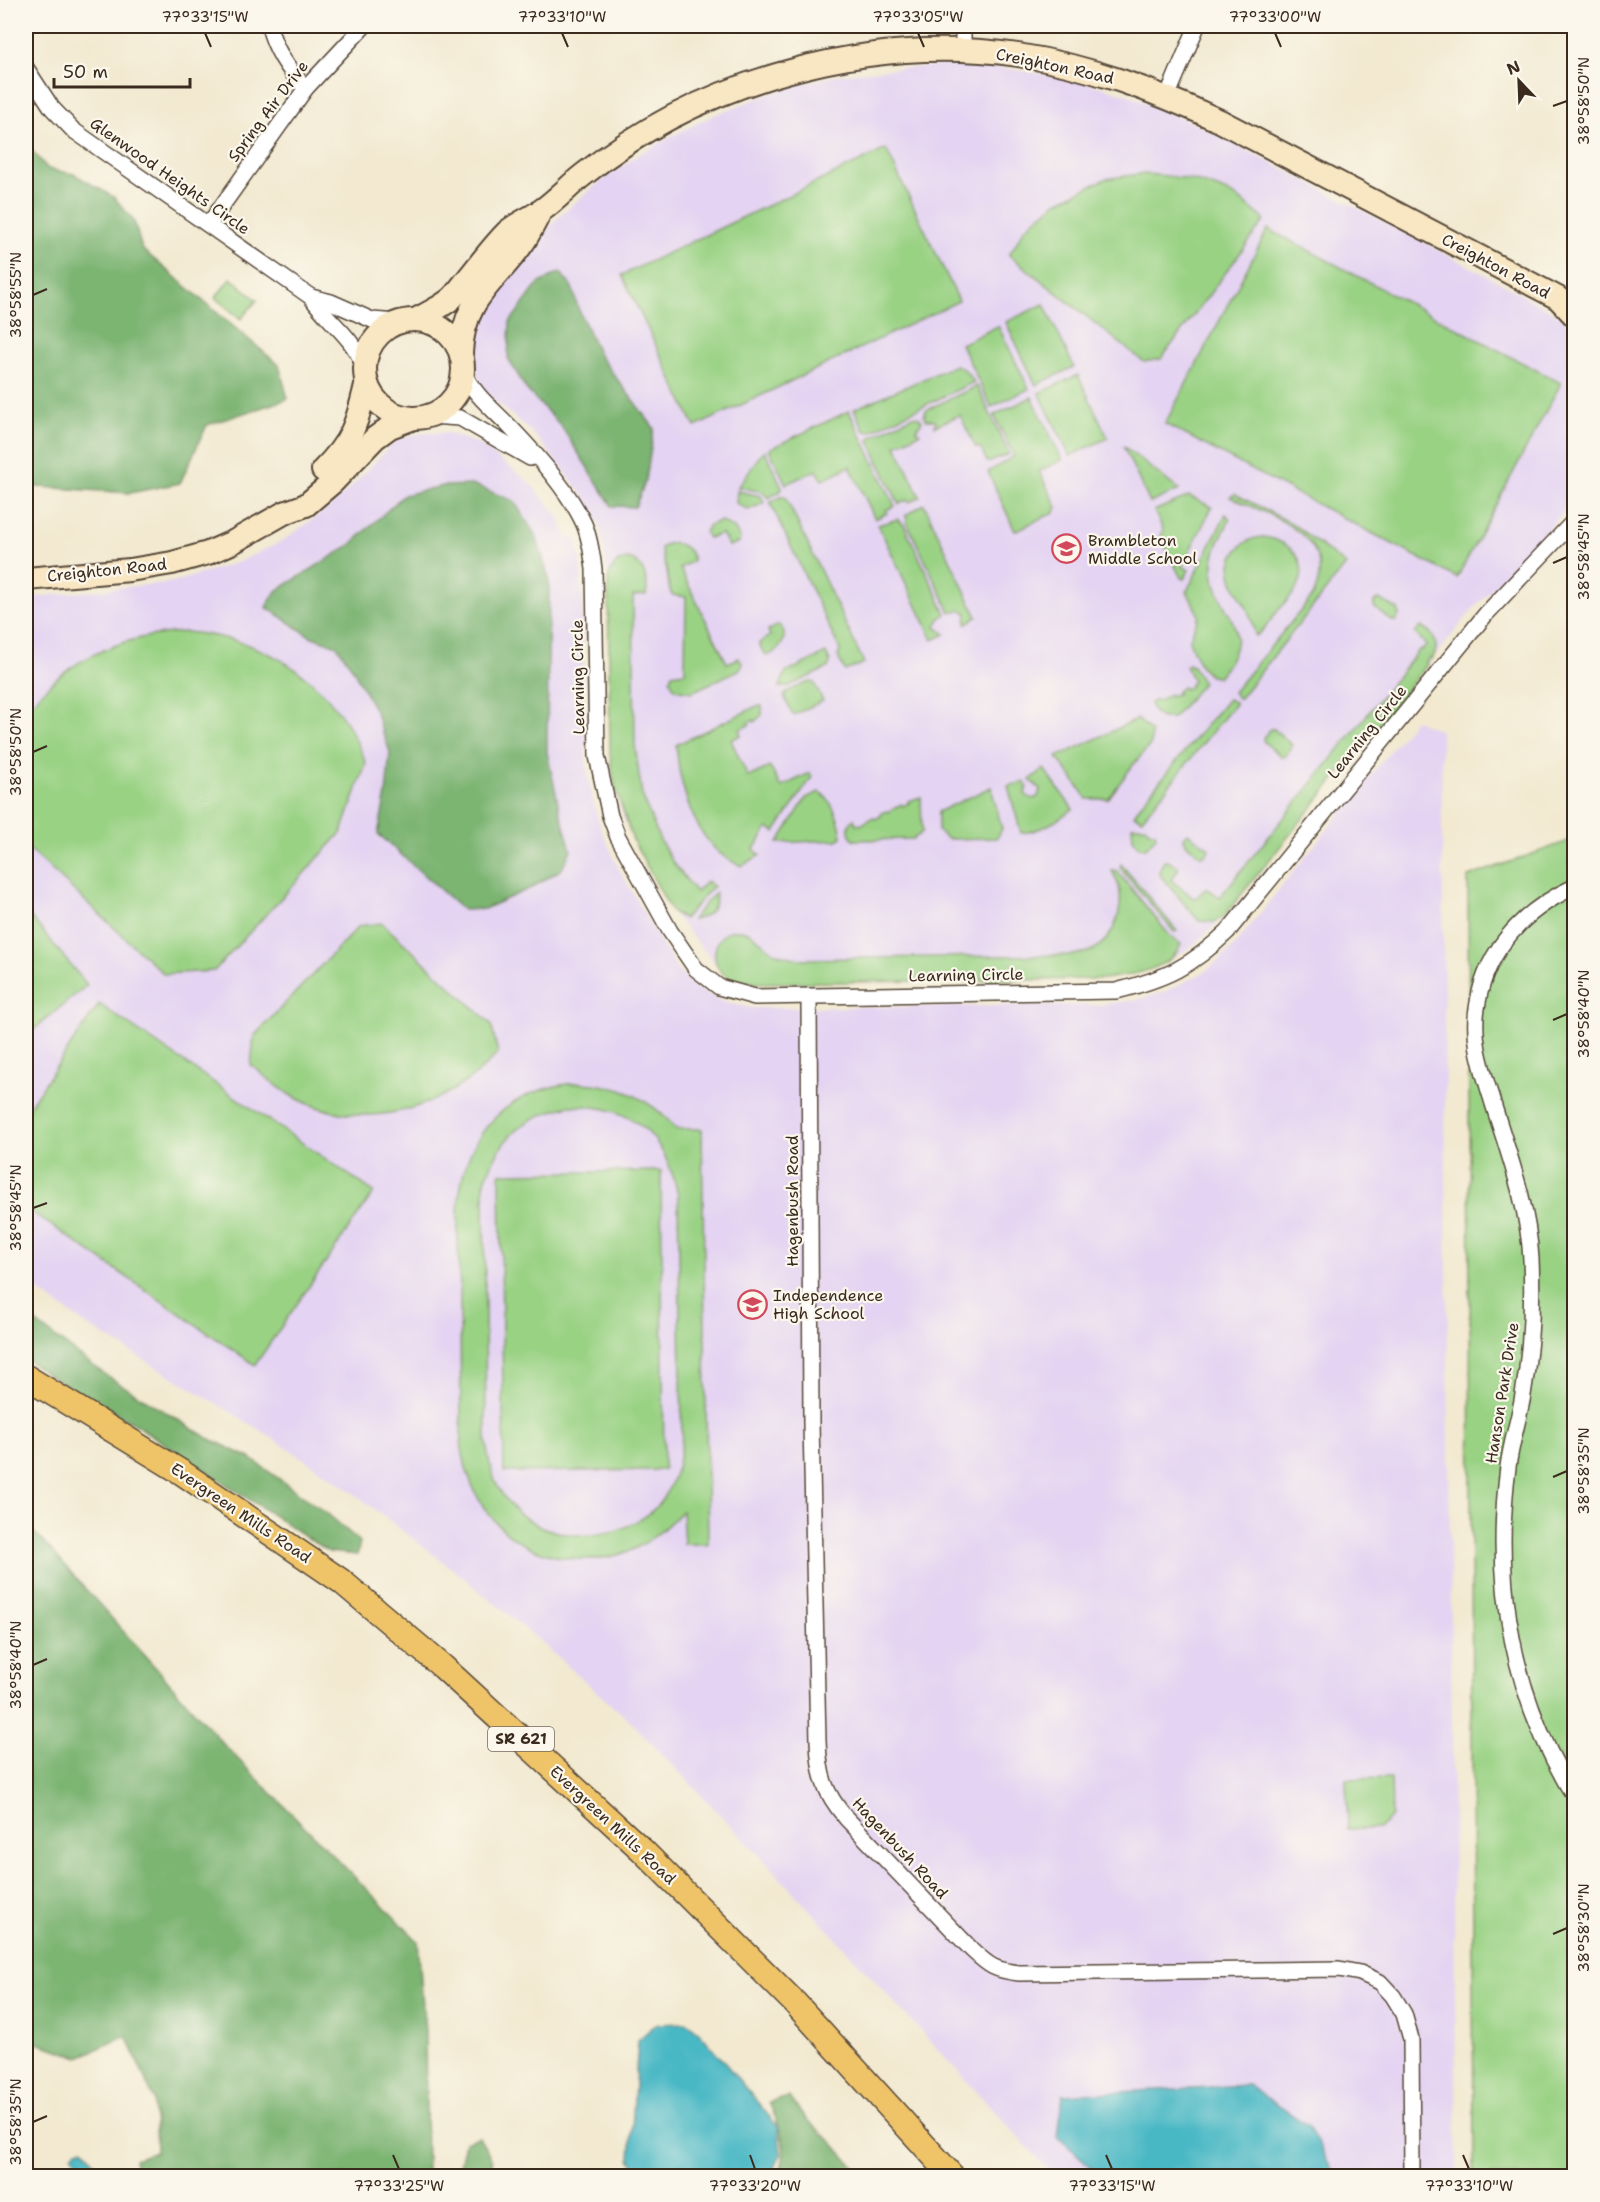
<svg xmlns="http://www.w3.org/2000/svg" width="1600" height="2202" font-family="'Shantell Sans',sans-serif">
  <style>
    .built { fill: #e4d3f2 }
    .green { fill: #9ad284; stroke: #6a7e51; stroke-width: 1.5; fill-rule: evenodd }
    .forest { fill: #7bb472; stroke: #5b6f48; stroke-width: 1.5 }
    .water { fill: #4ab8c5; stroke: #427172; stroke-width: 1.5 }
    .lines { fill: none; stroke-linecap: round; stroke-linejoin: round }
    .street-casing { stroke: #564739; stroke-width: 18 }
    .secondary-casing { stroke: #564739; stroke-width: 26 }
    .primary-casing { stroke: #564739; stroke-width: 27 }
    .street { stroke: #fff; stroke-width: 15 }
    .secondary { stroke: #f9e7c3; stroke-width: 22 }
    .primary { stroke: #efc469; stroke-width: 24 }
    .ticks { fill: none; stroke: #3b2a1e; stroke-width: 2 }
    .labels { text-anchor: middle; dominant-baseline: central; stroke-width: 4.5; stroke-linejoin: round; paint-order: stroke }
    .shield { fill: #fbf7ec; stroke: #75685c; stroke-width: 1.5 }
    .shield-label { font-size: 15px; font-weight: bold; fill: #3b2a1e }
    .street-label { font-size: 16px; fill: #3b2a1e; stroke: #fbf7ec }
    .poi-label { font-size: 16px; fill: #3b2a1e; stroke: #fbf7ec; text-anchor: start }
    .neatline { fill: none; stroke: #3b2a1e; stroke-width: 2 }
    .ticks-label { font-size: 15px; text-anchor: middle; fill: #3b2a1e }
  </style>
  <rect width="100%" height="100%" fill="#fbf7ec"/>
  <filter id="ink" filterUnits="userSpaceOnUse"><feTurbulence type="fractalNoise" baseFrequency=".0167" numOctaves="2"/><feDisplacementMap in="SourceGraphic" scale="12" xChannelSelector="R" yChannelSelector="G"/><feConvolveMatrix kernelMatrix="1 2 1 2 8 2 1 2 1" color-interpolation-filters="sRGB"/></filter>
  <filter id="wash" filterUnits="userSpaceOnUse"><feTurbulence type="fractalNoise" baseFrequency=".008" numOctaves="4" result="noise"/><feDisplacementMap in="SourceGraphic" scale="24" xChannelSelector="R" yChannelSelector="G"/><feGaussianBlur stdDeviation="1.35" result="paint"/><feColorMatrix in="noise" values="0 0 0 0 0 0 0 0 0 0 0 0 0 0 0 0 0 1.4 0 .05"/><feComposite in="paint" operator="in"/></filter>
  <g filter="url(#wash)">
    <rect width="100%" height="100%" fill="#f2e9d0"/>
    <g class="built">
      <path d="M947,65L992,67L1038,73L1081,81L1128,95L1206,129L1495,280L1574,324V502L1472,610L1225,916L1195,944L1169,961L1142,972L1123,977L1103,979L756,983L736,980L724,974L671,911L633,840L623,816L615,788L610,754L608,574L599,523L585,498L556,461L533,433L490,397L476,374L471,352L478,313L527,249L564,212L596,185L638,155L678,133L714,115L791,86L840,75L879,70Z"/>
      <path d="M424,433H448L479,444L528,481L558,516L568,538H575L580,555L582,587L586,763L592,799L602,832L621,873L677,970L696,987L723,1002L753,1008L1099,1005L1140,999L1164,992L1205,972L1234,946L1415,720L1441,731L1457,2176H1054L763,1859L633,1724L535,1637L459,1574L347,1488L262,1431L88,1326L26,1282V598L174,582L239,562L284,540L327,509L350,488L394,442L413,435Z"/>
    </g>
    <g class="green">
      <path d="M886,149L959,301L695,427L622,275Z"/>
      <path d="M1140,174C1173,175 1207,180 1236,197C1246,203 1256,213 1265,220L1161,359L1144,362L1009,255L1025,228L1057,202L1105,179Z"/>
      <path d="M1268,229L1561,383L1457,578L1165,424Z"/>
      <path d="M231,278L257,300L241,319L215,298Z"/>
      <path d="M1044,304L1074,367L1036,385L1006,322Z"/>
      <path d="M998,326L1029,389L991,407L961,344Z"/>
      <path d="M956,365L965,370L974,382L869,432L864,430L854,409Z"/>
      <path d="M1078,375L1108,438L1070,456L1039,393Z"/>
      <path d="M977,386L1009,454L990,462H987L980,447L976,448L960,415L935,426L936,420H926L924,416L926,410Z"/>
      <path d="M1032,397L1062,460L1039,471L1057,507L1055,512L1015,531L988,472L1014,456L994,415Z"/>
      <path d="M849,411L895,506L886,510L887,513L875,519L850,466L822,480L817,470L786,484L769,449Z"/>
      <path d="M913,416L919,417L922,421L916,430L920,433L896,445L920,497L909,502L907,500L899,504L869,441L871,437Z"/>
      <path d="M1123,446L1179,490L1150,503Z"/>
      <path d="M765,451L782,487L781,491L768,498L763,492L738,487L761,454Z"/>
      <path d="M737,491L761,496L764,503L748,510L736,503Z"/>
      <path d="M1235,494L1293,524L1346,565L1240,698H1238L1233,692L1313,596C1341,536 1271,516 1230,497Z"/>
      <path d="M783,496L786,498L864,663L845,671L838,657L840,650L770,502Z"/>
      <path d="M1189,496L1212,507L1182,566L1189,570L1184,579L1181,578L1161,538L1163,529L1154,511Z"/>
      <path d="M924,504L977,617L966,624L967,613L960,610L950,612L907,523L906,515Z"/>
      <path d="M1226,514L1230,519C1223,534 1213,549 1213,566C1212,615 1263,624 1218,677L1210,676L1200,665L1189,641L1199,616L1187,591Z"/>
      <path d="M898,519L904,525L946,614L940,618L936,627L945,634L933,640L878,525Z"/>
      <path d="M721,521L735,529L740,539L739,542L729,546L722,534L708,538L705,532L709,525Z"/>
      <path d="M1262,537C1289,539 1314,563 1295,591C1290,598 1283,605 1277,612C1271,620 1264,631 1256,636C1253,629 1252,620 1249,613C1244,602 1235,590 1232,578C1227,556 1241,539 1262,537Z"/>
      <path d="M669,543C680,543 692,548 693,561L680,568L727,663L739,658L743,664L739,670L692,692L675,689L670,680L672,674L685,672L686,597L672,595C667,587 669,576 666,567C664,560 661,555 661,548Z"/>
      <path d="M628,559C644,562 649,581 646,595L633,596L635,746L642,795L659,838L672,861L696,892L707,881L713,886L684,919L671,911L633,840L615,787L610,754L608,580C611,568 615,561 628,559Z"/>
      <path d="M1379,599L1398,609L1399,615L1396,621H1392L1374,607V602Z"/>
      <path d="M779,625C791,634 780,653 767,655L762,650L759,643L770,636L768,630Z"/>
      <path d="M1421,627C1435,632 1440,647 1432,659L1430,658L1426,663L1427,665L1224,916L1215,922L1199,921L1160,875L1159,871L1164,861H1168L1178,866V870L1171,880L1195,899L1206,888L1220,897L1420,649L1422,650L1426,645L1415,633Z"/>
      <path d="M186,632C271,639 335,682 366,763L342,832L214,971L164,974L26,846V711C65,659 122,635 186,632Z"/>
      <path d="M826,653L830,662L828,668L787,687H780L785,673Z"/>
      <path d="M1189,664L1193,666L1203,683L1173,718H1162L1153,711L1150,703L1156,700L1157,702L1170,694L1171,696L1178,693L1177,691L1183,687L1185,689L1191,686L1190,684L1193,681L1186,666Z"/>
      <path d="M811,681L814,683L823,701L793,715L784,696L788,691Z"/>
      <path d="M1228,699L1235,702V704L1142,819L1134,815L1142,803Z"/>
      <path d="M757,706H762V715L754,722L753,720L748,723L749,725L739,730L741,735L731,740L748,777L770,767L781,787L810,773L812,777L775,832L768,828L754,849L760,855L742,866C696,850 680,789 676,745Z"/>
      <path d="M1138,719L1151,732V744L1133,765L1108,799H1087L1057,757Z"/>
      <path d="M1270,729H1274L1292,745L1286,756L1282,757L1264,742L1263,738Z"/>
      <path d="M1044,769L1073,809C1057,821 1041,831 1021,833L1008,786L1025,782L1027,786L1025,794C1029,798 1032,800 1038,797L1040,789L1030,780Z"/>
      <path d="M991,787L1002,829L997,838L947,839L938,831V812Z"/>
      <path d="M819,792C832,798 840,822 842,837L837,840L778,843L806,798Z"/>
      <path d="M921,797L922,832L913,839L854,840C848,834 846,825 854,819L856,824L860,823L861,825L873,817L875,819L881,816V813L887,811L889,812L901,804L902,806L909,803L908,801Z"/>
      <path d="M1132,826H1145L1150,832H1155L1156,837L1146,848L1139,847L1133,839Z"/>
      <path d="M1188,833L1209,848L1207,854L1201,856L1186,844L1184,838Z"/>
      <path d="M1574,839V2176H1474L1468,877Z"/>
      <path d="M1121,864L1177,931L1174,932L1120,868Z"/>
      <path d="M1114,870L1117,871L1171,937L1181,944C1172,970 1128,976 1103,979L756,983C745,981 734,981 725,975C707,962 714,930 737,930C754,929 762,946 776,953C783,956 792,957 799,959L1072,955C1080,954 1088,953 1095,949C1120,932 1128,896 1112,871Z"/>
      <path d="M716,893C716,909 707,918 692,920L706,902Z"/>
      <path d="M26,911L87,985L26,1036Z"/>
      <path d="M382,923L491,1024L498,1053C446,1110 364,1135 292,1096C278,1088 264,1075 251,1065L254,1036L359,926Z"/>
      <path d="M99,1004L374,1192L255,1365L26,1208V1111Z"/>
      <path d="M578,1083C618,1084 650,1097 676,1129H702L708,1544H684L682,1511C667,1526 652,1541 632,1550C615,1557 597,1560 579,1559C510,1556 468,1506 461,1441C461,1391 460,1341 460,1290C459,1260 456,1228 459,1199C466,1130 510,1088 578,1083ZM570,1106C633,1104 665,1135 678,1195L682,1434C681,1460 673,1491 653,1510C608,1550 525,1543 497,1485C490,1471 488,1456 486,1441L484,1184C500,1137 521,1117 570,1106Z"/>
      <path d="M661,1171L664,1470L504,1472L500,1173Z"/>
      <path d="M1391,1778L1392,1816L1379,1829H1348L1346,1779Z"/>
    </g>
    <g class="forest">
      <path d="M26,144L48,169L74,174L114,197L134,221L142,249L279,365L288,399L207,425L180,483L130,493L26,486Z"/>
      <path d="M560,272L572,287L578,308L599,355L654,428L646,480L635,507L612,506L561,426L526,389L508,358L510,322L538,284Z"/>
      <path d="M474,485L514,501L536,536L549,579L547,752L560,812L571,850L562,869L533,887L484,909L463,910L378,834L386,794L390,752L375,711L351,666L337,646L310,636L266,607L276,591L349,546L404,495L443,486Z"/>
      <path d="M26,1315L107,1376L206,1437L250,1458L329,1515L360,1542L357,1555L329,1552L136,1425L44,1372L26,1359Z"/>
      <path d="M26,1525L43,1541L227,1748L418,1941L425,2032L427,2172L410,2176H137L134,2159L156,2152L154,2100L127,2036L79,2057L28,2040L26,2042Z"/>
      <path d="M789,2097L807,2120L834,2144L862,2176H778C791,2150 779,2127 769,2102Z"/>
      <path d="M479,2137L491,2158L494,2176H461L460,2165L465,2142Z"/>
    </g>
    <g class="water">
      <path d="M687,2023L700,2033L778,2127L781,2154L770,2176H642L630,2159L638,2040L656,2024Z"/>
      <path d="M1248,2085L1307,2125L1336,2176H1101L1058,2137L1063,2095Z"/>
      <path d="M82,2148C87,2151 96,2162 95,2168C94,2171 92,2173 91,2176H75L79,2166L72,2155L77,2149Z"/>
    </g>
  </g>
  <g filter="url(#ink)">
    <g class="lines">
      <defs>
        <g id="street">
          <path d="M269,26C275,50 288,70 306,88"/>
          <path d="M963,26V51"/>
          <path d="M26,68L52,108L73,130L311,297C330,324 350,333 364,366"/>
          <path d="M1167,97L1197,26"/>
          <path d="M209,224L306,88L364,26"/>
          <path d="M311,297L331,302L372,320L397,322"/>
          <path d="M463,372C475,396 493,409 511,428C535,453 570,493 584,524C590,538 592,554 594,569L597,756L610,816L618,837L670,931L696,969L719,987L755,997L1116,991C1165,979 1191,967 1228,931L1486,614L1574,521"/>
          <path d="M430,416L460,418L530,458"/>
          <path d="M1574,887C1526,909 1487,948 1478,1002C1471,1036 1481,1065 1491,1097C1507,1150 1528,1203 1531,1259C1533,1305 1531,1349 1523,1395C1519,1419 1511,1443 1508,1467C1493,1584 1512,1696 1574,1796"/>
          <path d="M809,996L811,1423L818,1741C819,1775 824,1792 846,1818L972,1950C990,1967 995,1970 1019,1973L1339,1969L1360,1973L1380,1982L1393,1996L1404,2014L1411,2039L1412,2176"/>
        </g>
        <g id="secondary">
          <path d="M417,319C428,313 442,307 452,298C457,293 462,286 466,281C480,264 492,247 507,232C517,223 531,218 542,210C556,200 569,186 583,175C701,80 868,34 1018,55C1089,66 1155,91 1220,121L1558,298L1574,315"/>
          <circle cx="414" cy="369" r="49"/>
          <path d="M461,353C463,298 495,283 523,243C529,234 534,224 539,214"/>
          <path d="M323,470C352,441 357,424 366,385"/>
          <path d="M26,579L130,570L172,563L208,553L233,542L284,513L306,505L333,482L375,438L390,427L411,419"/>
        </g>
        <path id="primary" d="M26,1377L181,1472L341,1581L443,1667L642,1850L795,2003L952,2176"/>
      </defs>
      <use href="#street" class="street-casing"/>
      <use href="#secondary" class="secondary-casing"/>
      <use href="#primary" class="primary-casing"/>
      <use href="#street" class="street"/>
      <use href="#secondary" class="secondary"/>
      <use href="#primary" class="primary"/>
    </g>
  </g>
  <path class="ticks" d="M205,33L211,47M562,33L568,47M918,33L924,47M1275,33L1281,47M1553,106L1567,101M33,295L47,289M1553,563L1567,557M33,752L47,746M1553,1020L1567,1014M33,1208L47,1203M1553,1477L1567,1471M33,1665L47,1659M1553,1934L1567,1928M33,2122L47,2116M393,2155L399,2169M750,2155L755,2169M1106,2155L1112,2169M1463,2155L1469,2169"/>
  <defs>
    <symbol id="school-ring" viewBox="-11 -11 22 22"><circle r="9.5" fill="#fbf7ec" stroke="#d1495b" stroke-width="1.5"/><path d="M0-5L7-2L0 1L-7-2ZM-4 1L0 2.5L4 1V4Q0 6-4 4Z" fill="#d1495b"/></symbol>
  </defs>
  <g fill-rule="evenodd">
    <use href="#school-ring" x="1050" y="532" width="33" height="33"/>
    <use href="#school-ring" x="736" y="1288" width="33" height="33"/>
  </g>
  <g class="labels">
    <rect class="shield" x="488" y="1727" width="66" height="24" rx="4.5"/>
    <g class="shield-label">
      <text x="521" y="1739">SR 621</text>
    </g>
    <g class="street-label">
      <text transform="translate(1055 66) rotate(12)">Creighton Road</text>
      <text transform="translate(268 111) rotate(-53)">Spring Air Drive</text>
      <text transform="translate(170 176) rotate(35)">Glenwood Heights Circle</text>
      <text transform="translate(1496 266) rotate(28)">Creighton Road</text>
      <text transform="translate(107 570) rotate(-6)">Creighton Road</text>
      <text transform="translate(578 677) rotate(-91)">Learning Circle</text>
      <text transform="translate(1367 732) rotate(-51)">Learning Circle</text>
      <text transform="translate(966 975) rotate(-1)">Learning Circle</text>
      <text transform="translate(792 1201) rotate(-90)">Hagenbush Road</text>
      <text transform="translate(1502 1393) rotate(-81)">Hanson Park Drive</text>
      <text transform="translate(241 1513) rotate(34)">Evergreen Mills Road</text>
      <text transform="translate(613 1825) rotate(43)">Evergreen Mills Road</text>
      <text transform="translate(900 1848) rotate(47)">Hagenbush Road</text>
    </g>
    <g class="poi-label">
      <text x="1088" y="540">Brambleton<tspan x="1088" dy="18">Middle School</tspan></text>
      <text x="773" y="1295">Independence<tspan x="773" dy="18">High School</tspan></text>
    </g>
  </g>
  <rect width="1600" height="2202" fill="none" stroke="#fbf7ec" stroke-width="66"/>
  <g transform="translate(1519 81) rotate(337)" stroke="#fbf7ec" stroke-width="4.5" paint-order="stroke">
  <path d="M0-4.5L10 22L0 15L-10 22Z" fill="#3b2a1e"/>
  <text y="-9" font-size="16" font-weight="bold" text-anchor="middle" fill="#3b2a1e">N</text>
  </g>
  <path d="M54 78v9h136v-9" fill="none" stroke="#3b2a1e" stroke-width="3"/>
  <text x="63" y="78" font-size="18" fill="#3b2a1e" stroke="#fbf7ec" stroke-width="4.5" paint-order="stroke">50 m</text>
  <rect x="33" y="33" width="1534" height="2136" class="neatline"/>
  <g class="ticks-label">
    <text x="205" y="22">77°33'15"W</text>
    <text x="562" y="22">77°33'10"W</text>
    <text x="918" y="22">77°33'05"W</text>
    <text x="1275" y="22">77°33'00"W</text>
    <text transform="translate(1584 101) rotate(-90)" y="5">38°58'50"N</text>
    <text transform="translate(16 295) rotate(-90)" y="5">38°58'55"N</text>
    <text transform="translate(1584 557) rotate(-90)" y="5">38°58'45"N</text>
    <text transform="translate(16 752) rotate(-90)" y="5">38°58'50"N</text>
    <text transform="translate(1584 1014) rotate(-90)" y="5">38°58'40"N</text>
    <text transform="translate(16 1208) rotate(-90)" y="5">38°58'45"N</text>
    <text transform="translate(1584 1471) rotate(-90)" y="5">38°58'35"N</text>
    <text transform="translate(16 1665) rotate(-90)" y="5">38°58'40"N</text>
    <text transform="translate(1584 1928) rotate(-90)" y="5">38°58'30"N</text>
    <text transform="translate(16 2122) rotate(-90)" y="5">38°58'35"N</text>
    <text x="399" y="2191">77°33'25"W</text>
    <text x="755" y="2191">77°33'20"W</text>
    <text x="1112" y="2191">77°33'15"W</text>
    <text x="1469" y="2191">77°33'10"W</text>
  </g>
</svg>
